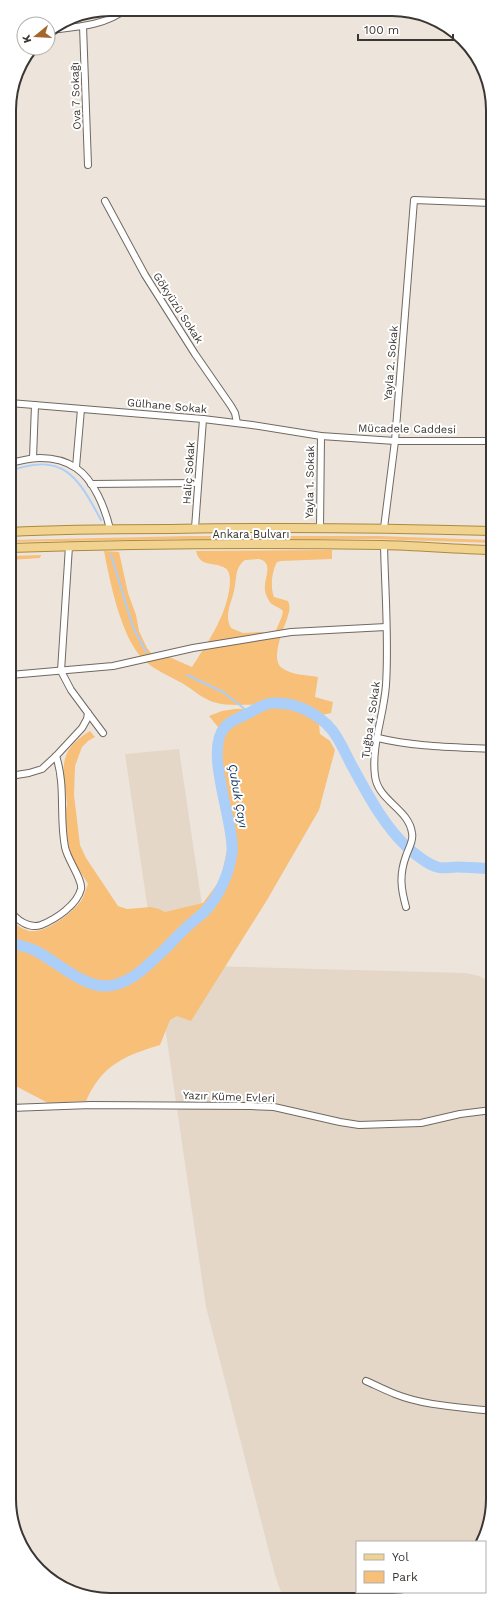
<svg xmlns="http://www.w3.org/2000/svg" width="502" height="1609" font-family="'Work Sans',sans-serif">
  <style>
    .built { fill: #e4d7c8 }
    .green { fill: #f7bf78; fill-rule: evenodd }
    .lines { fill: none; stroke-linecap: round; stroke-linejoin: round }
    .stream { stroke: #accff9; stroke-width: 2 }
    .river { stroke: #accff9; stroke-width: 11 }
    .minor-casing { stroke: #706961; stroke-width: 8 }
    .major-casing { stroke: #ab893f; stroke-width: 10 }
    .minor { stroke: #fff; stroke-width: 6 }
    .major { stroke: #f1d38f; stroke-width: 8 }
    .labels { text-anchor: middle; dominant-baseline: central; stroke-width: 4; stroke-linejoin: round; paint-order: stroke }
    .street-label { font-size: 11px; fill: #3a3633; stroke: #fff }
    .water-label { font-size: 12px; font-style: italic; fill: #0a345e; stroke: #fff }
    .rim { fill: none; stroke: #3a3633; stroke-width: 2 }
  </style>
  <rect width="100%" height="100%" fill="#ede5dc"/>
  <path class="built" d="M179,749L211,966L466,973L479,976L492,983L493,1505L485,1537L483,1542H357V1592H428L411,1598H283L275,1575L206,1307L125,754Z"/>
  <g class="green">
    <path d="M484,78L491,91V110L485,82Z"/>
    <path d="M191,536H378L492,540V543L374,539H179L10,542V540Z"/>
    <path d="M332,550V559L281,561L277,562C272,571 270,587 274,597L288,601C291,608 289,612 287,619C283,630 270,660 282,668C291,675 307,675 318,677L315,697L333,702L331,713L318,716L320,734L330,741L335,750L319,810L267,900L191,1021L177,1016L170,1020L160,1045C124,1056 102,1065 86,1101L48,1103L10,1083V920C15,924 22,929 29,931C45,934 72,913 81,901C84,896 86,889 88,884C77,865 69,858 67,834C66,827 65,819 66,812C66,809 67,806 67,803C63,770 56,751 90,731L95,737L88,741L82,747L75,766L74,795L80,845L86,858L118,906L127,909L151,907L159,909L165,912L203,903L221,879L229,840L214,760V744L218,727L209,716L222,711L235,709L274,707C254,702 232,708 213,702C203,699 192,689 182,683C169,676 154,670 143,659C121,637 110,582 104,551L119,552L128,593L136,615L139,631L147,648L152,654L169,657L192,667C202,651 214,634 221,617C226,607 236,574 225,568C213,561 200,568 196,551ZM259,559C275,563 263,579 265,590C265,593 267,597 268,599C271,606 278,606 283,611L282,616L275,633L260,632L243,633L231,628C224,615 231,604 234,591C237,580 234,568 245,560Z"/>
    <path d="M41,555L40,558L10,560V556Z"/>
  </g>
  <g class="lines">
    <g class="stream">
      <path d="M10,471C63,451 78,477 101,520"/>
      <path d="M111,555L133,627L146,652"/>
      <path d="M187,675L223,692L250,713"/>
    </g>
    <path class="river" d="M10,943C19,945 28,947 36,951C57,962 82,986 105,986C129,986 148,965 164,950C172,942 180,933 189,925C194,920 201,916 206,910C220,895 229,873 232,853C235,823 203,750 225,727C230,721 238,718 245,715C253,711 264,703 273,703C295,702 318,713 332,730C340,740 345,753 351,764C367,793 383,825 408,848C416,855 427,864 437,867C443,869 451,867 457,867C469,867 480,868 492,869"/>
    <defs>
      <g id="minor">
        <path d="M83,26L88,165"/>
        <path d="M50,30C76,27 105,26 126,9"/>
        <path d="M105,201L145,275L195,354L231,406L235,413L237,423"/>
        <path d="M9,306L10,304"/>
        <path d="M10,403L203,419L252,425L321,436L395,441H492"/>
        <path d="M33,458L35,405"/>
        <path d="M10,463C20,461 30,458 40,458C52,458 66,461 76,468C94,480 105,508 110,529"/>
        <path d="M76,467L81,409"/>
        <path d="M91,484L198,483"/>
        <path d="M195,528L203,419"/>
        <path d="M320,528L321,436"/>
        <path d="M384,528L395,441L414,200L491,203"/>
        <path d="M384,545C385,592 389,639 386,685C384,715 371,746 375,776C378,801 409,809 412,833C414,841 408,849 406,856C399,875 401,889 406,907"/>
        <path d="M10,675L113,666L193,648L291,632L386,627"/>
        <path d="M88,713L103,733"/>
        <path d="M378,738C415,747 454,747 492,749"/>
        <path d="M10,776L29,773L42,769L56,756L82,728L87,719L88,713L71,690L61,671L69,546"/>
        <path d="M10,910C16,920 29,929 41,925C56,919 77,905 81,889C83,880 67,859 65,847C59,816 66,786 56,756"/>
        <path d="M10,1108L91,1105L250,1106L274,1107L340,1122L359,1125L421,1123L460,1114L492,1110"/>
        <path d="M366,1381C375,1385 385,1390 395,1394C425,1406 460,1407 493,1411"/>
      </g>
      <g id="major">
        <path d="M10,532C63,529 117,529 170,529C278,527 384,528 492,531"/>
        <path d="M10,548C134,544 258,543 383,545C419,546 455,549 492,550"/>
      </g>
    </defs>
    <use href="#minor" class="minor-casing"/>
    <use href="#major" class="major-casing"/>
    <use href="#minor" class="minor"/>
    <use href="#major" class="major"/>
  </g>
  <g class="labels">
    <g class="street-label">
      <text transform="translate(76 96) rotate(-92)">Ova 7 Sokağı</text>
      <text transform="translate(178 308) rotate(57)">Gökyüzü Sokak</text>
      <text transform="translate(391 363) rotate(-85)">Yayla 2. Sokak</text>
      <text transform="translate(167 406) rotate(5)">Gülhane Sokak</text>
      <text transform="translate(407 429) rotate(1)">Mücadele Caddesi</text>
      <text transform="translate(189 473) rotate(-86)">Haliç Sokak</text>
      <text transform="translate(310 482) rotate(-89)">Yayla 1. Sokak</text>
      <text x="251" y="534">Ankara Bulvarı</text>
      <text transform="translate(371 720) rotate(-82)">Tuğba 4 Sokak</text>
      <text transform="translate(229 1097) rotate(2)">Yazır Küme Evleri</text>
    </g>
    <g class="water-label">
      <text transform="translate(238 796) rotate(80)">Çubuk Çayı</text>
    </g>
  </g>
  <path d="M0 0H502V1609H0ZM110 16H392A94 94 0 0 1 486 110V1499A94 94 0 0 1 392 1593H110A94 94 0 0 1 16 1499V110A94 94 0 0 1 110 16Z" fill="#fff" fill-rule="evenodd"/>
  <path class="rim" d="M110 16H392A94 94 0 0 1 486 110V1499A94 94 0 0 1 392 1593H110A94 94 0 0 1 16 1499V110A94 94 0 0 1 110 16Z"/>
  <rect x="356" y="1541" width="130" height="52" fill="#ffffff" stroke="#b0afad"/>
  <rect x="364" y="1554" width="20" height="6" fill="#f1d38f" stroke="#b0afad"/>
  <text x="392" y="1561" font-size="12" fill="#3a3633">Yol</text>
  <rect x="364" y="1571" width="20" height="12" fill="#f7bf78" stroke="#b0afad"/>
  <text x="392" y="1581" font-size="12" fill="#3a3633">Park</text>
  <g transform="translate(36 36) rotate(252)"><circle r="19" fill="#ffffff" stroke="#b0afad"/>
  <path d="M0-3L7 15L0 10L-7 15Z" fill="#a5662e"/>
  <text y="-6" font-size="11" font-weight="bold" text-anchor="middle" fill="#3a3633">K</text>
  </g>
  <path d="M358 34v6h95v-6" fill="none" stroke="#3a3633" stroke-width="2"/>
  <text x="364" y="34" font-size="12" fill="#3a3633" stroke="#ffffff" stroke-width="3" paint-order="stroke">100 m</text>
</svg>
